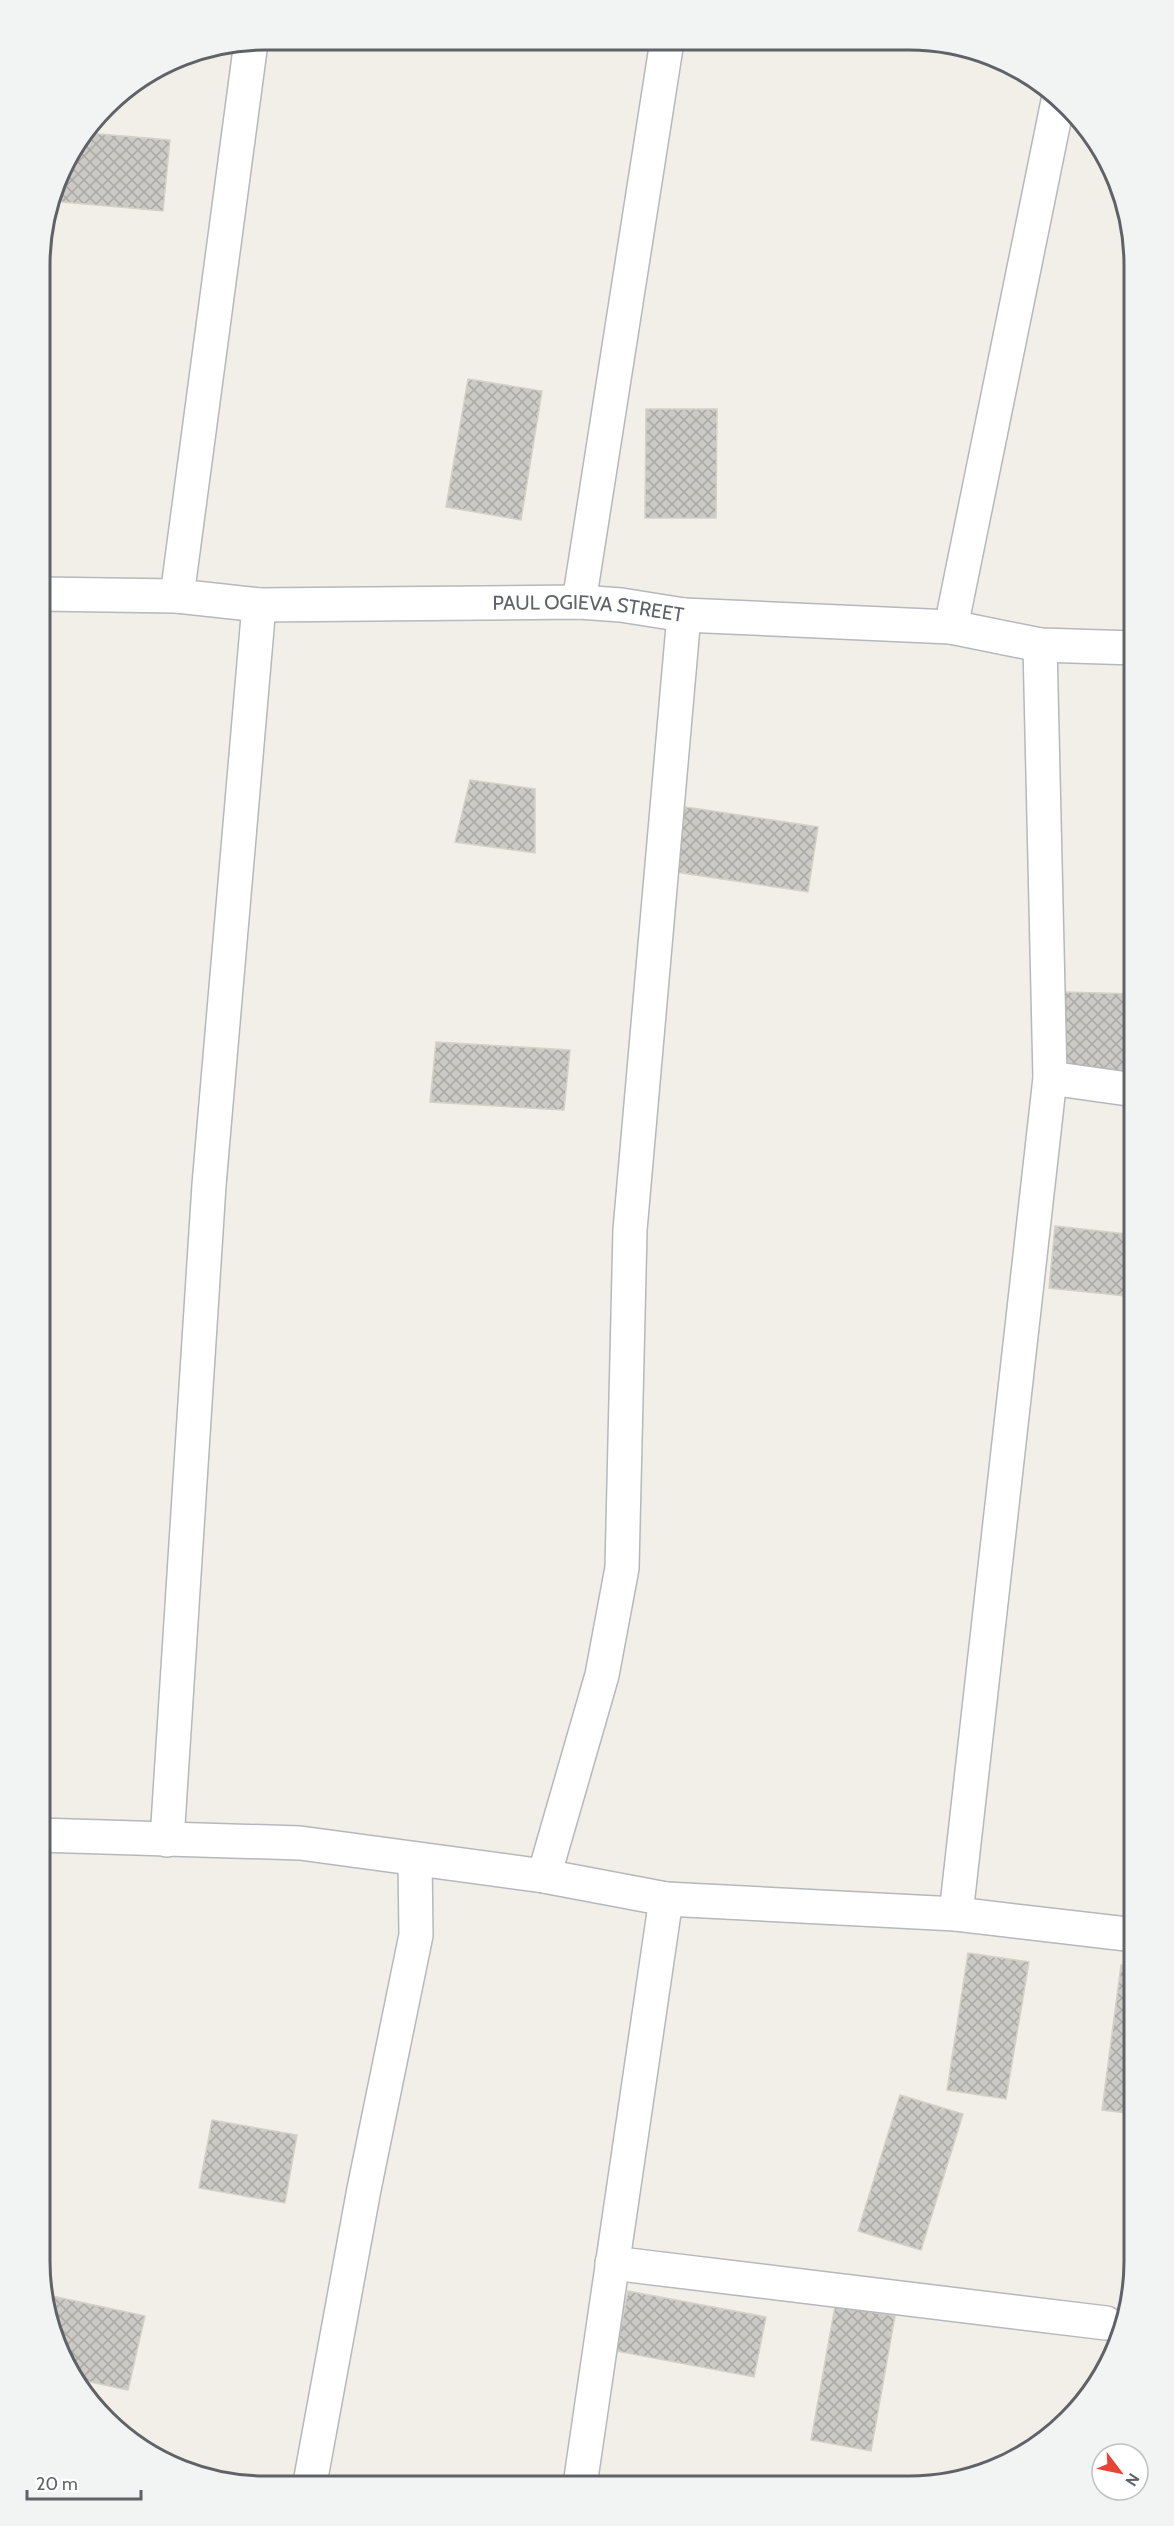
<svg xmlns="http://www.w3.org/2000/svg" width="1174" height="2526" font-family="Cabin,sans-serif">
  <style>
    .building { fill: url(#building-cross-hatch); stroke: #d6d1c6; stroke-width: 1.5 }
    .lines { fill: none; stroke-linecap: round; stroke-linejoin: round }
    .street-casing { stroke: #b5b8bc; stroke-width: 36 }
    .street { stroke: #fff; stroke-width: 33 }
    .labels { text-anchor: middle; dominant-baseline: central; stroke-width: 6; stroke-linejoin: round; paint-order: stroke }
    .street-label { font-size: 20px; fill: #5f6368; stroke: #fff }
    .rim { fill: none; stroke: #5f6368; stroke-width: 3 }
  </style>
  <defs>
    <pattern id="building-cross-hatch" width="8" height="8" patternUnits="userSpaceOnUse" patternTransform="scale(1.5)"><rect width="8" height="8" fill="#cccac5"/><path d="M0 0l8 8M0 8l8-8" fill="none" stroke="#a9a8a4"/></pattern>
  </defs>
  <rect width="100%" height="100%" fill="#f1efe8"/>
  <g class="building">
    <path d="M87,133L170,140L163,211L52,201L62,165Z"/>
    <path d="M468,379L542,391L521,520L446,507Z"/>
    <path d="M646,409H717L716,518H645Z"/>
    <path d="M470,780L535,789V853L455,842Z"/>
    <path d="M679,806L818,827L808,892L669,871Z"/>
    <path d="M1064,992L1135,994V1077L1066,1065Z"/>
    <path d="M436,1042L570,1050L564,1110L430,1102Z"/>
    <path d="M1055,1226L1135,1235V1297L1049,1288Z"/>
    <path d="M968,1953L1029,1962L1006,2099L947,2090Z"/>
    <path d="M1121,1965L1135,1967V2114L1102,2110Z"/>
    <path d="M900,2095L963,2114L921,2250L858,2231Z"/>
    <path d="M212,2120L297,2135L285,2203L199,2188Z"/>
    <path d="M628,2291L766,2317L754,2377L616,2351Z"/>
    <path d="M43,2294L145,2316L128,2390L73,2378L47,2320Z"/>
    <path d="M835,2306L895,2316L871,2451L811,2440Z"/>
  </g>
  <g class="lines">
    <defs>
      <g id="street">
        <path id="s1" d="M39,594L177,596L259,605L579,602L621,605L684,615L951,627L1040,645L1135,648"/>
        <path d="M177,596L251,42"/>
        <path d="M579,602L667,41"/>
        <path d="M951,627L1059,96"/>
        <path d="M1050,1078L1135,1090"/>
        <path d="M39,1835L300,1843L544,1876L666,1899L956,1914L1135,1935"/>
        <path d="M167,1840L209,1185L259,605"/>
        <path d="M544,1876L602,1675L622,1568L630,1230L684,615"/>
        <path d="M956,1914L1050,1078L1040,645"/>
        <path d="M612,2263L1106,2323"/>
        <path d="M310,2483L364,2189L416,1935L415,1859"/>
        <path d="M580,2485L666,1899"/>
      </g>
    </defs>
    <use href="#street" class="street-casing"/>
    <use href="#street" class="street"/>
  </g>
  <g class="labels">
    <g class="street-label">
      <text stroke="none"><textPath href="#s1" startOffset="550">PAUL OGIEVA STREET</textPath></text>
    </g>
  </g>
  <path d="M0 0H1174V2526H0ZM265 50H909A215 215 0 0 1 1124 265V2261A215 215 0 0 1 909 2476H265A215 215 0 0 1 50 2261V265A215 215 0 0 1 265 50Z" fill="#f2f3f3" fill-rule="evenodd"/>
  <path class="rim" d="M265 50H909A215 215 0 0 1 1124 265V2261A215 215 0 0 1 909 2476H265A215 215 0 0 1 50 2261V265A215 215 0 0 1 265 50Z"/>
  <g transform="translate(1120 2472) rotate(122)"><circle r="28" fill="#ffffff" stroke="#bfc1c3" stroke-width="1.5"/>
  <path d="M0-4.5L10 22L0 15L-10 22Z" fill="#ea4335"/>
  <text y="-9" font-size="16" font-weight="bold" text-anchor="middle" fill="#5f6368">N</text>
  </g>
  <path d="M27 2490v9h114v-9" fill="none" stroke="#5f6368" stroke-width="3"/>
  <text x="36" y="2490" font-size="18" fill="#5f6368" stroke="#ffffff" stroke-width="4.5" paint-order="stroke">20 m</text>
</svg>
